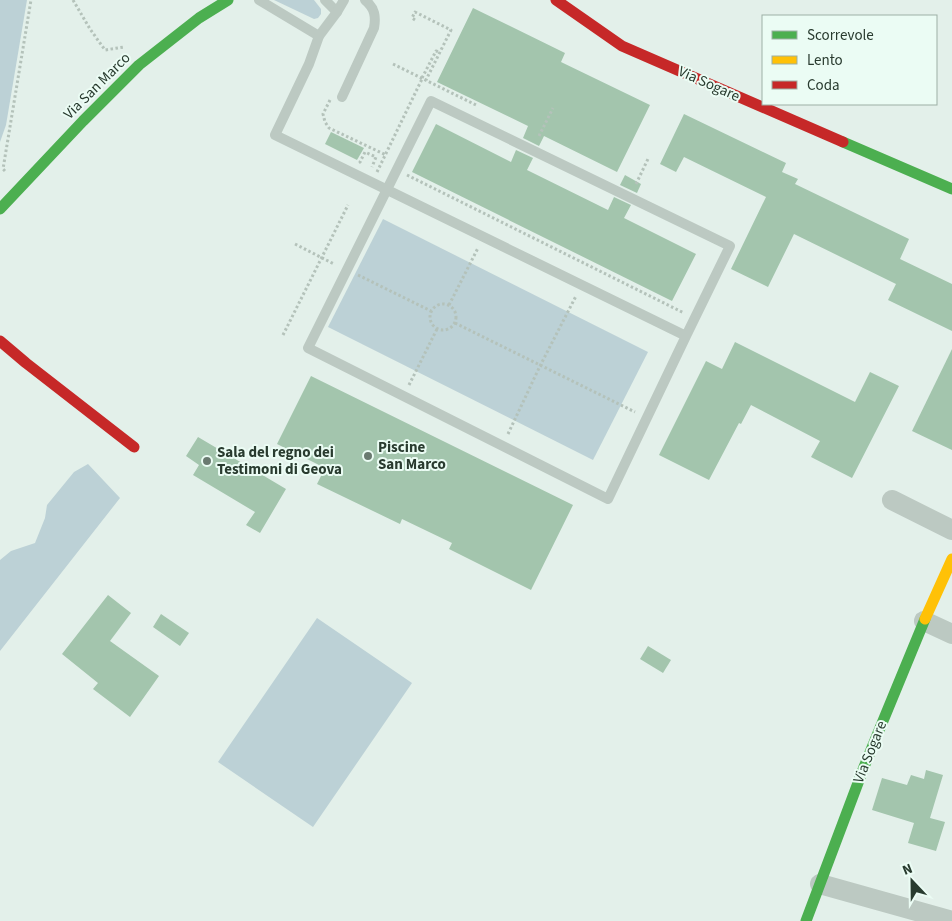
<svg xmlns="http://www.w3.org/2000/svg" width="952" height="921" font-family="'Source Sans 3',sans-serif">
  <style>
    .green { fill: #bcd1d6 }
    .building { fill: #a3c5ad }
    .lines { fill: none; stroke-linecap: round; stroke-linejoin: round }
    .path { stroke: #b4c2ba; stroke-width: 3; stroke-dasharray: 2.5 2.5; stroke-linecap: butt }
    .lane { stroke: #bcc9c2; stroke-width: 10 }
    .street { stroke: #bcc9c2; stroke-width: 20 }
    .fast { stroke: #4caf50; stroke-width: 11 }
    .slow { stroke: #ffc107; stroke-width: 11 }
    .jam { stroke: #c62828; stroke-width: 11 }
    .poi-dot { fill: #6a7a70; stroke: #ebfcf4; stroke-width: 2 }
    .labels { text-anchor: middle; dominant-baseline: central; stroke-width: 4; stroke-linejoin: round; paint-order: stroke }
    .street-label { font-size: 15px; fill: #293b2f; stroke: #ebfcf4 }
    .poi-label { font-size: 15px; font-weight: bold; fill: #293b2f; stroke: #ebfcf4; text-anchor: start }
  </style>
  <rect width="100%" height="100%" fill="#e3f0ea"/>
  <g class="green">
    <path d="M0,0H27L6,125L0,142Z"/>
    <path d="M274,0H314L321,9V14L318,18L314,19Z"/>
    <path d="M383,219L648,352L593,460L328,327Z"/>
    <path d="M88,464L120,498L0,651V560L11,551L35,543L45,518L47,505L74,472Z"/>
    <path d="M317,618L412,683L313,827L218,762Z"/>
  </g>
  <g class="building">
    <path d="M473,8L565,53L561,62L650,105L617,172L544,136L539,146L523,138L528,126L437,82Z"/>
    <path d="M684,114L786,163L782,172L798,179L795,184L909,239L900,259L952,284V331L888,300L896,284L794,234L768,287L731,269L766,197L684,157L676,172L660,164Z"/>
    <path d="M436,124L511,162L516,150L533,158L527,170L608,210L614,197L631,205L624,218L696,254L672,301L412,172Z"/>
    <path d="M331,132L364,148L357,160L325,144Z"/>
    <path d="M625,175L641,184L637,193L620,185Z"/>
    <path d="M735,342L855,402L870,372L899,386L852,478L811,457L820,441L751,405L741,424L739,423L709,480L659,455L706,361L722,369Z"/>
    <path d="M952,349V450L912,431Z"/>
    <path d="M311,376L573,505L531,590L449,549L452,543L402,519L400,524L317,484L325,468L277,444Z"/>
    <path d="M198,437L286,489L260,533L246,525L255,512L193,475L199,465L186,456Z"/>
    <path d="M108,595L131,613L110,641L159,676L130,717L93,689L98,683L62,654Z"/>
    <path d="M161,614L189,633L180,646L153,627Z"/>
    <path d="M648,646L671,660L663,673L640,659Z"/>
    <path d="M926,770L943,775L930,818L945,822L936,851L908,843L914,823L872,810L882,778L907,785L911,775L924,779Z"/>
  </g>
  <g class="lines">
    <g class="path">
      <path d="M73,0L90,29L105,50L124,47"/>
      <path d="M415,20L412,18L415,12L451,30L426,80"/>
      <path d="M393,64L476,105"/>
      <path d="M422,78L436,51L439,52"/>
      <path d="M330,100L323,114L325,122L329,128L386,155"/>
      <path d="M539,136L553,108"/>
      <path d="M361,163L360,162L365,152L376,157L372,167"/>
      <path d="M5,171L3,169L31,0"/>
      <path d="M377,172L422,79"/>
      <path d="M407,175L684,313"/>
      <path d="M636,184L648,159"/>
      <path d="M295,244L334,264"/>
      <path d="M358,275L431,311"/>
      <circle cx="443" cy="317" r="13"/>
      <path d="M449,305L478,248"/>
      <path d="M455,323L635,412"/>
      <path d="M283,335L348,205"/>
      <path d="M409,385L437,329"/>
      <path d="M508,434L540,366L576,296"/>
    </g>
    <g class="lane">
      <path d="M259,0L319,36"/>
      <path d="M325,0L337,12"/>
      <path d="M344,0L337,12L319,36L309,64L275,135L686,336L608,499L308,348C349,266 390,184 431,101L730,246L686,336"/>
      <path d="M342,97L374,28C376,17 375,8 365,0"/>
    </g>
    <g class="street">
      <path d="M892,500L952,530"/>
      <path d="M924,621L952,634"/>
      <path d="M820,884L952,921"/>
    </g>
    <g class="fast">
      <path d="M843,142L952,189"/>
      <path d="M0,209L83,121L139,65L199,18L228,0"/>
      <path d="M806,921L864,767L925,619"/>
    </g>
    <path class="slow" d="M925,619L952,559"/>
    <g class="jam">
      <path d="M556,0L622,46L843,142"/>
      <path d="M0,341L26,363L134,447"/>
    </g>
  </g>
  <g class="poi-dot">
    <circle cx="368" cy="456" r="5"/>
    <circle cx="207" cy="461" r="5"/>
  </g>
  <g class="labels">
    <g class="street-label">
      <text transform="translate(709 84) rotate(24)">Via Sogare</text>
      <text transform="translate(97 86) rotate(-45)">Via San Marco</text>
      <text transform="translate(870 752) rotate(-68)">Via Sogare</text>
    </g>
    <g class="poi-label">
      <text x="378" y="447">Piscine<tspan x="378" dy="17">San Marco</tspan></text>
      <text x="217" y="452">Sala del regno dei<tspan x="217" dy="17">Testimoni di Geova</tspan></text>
    </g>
  </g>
  <rect x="762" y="15" width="175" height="90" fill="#ebfcf4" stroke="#9dafa5"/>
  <rect x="772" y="31" width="25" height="8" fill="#4caf50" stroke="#9dafa5"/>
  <text x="807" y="40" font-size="15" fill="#293b2f">Scorrevole</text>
  <rect x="772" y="56" width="25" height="8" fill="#ffc107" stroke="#9dafa5"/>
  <text x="807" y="65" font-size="15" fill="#293b2f">Lento</text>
  <rect x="772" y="81" width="25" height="8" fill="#c62828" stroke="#9dafa5"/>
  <text x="807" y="90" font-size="15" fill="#293b2f">Coda</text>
  <g transform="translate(912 881) rotate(338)" stroke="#ebfcf4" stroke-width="4" paint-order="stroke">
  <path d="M0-4L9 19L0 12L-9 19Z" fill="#293b2f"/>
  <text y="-8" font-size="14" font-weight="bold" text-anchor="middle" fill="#293b2f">N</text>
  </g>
</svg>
